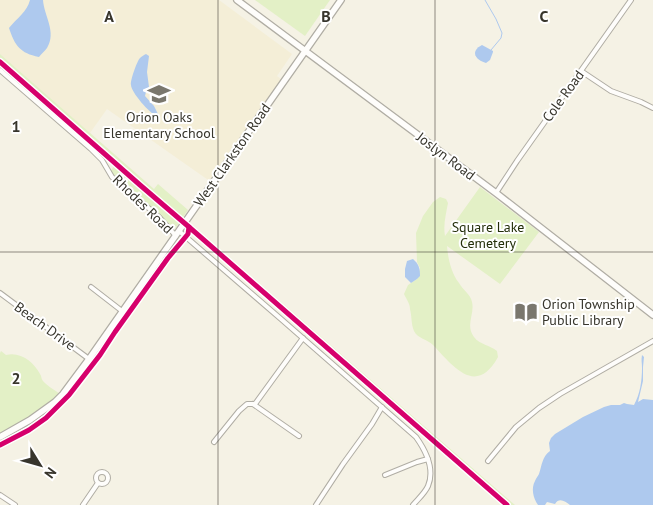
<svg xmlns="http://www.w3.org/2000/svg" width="653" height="505" font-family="'PT Sans',sans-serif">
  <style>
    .built { fill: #f4eed7 }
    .green { fill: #e3f0c6 }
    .water { fill: #aec9ee }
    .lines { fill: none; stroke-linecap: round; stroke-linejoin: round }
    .stream { stroke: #aec9ee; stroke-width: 1 }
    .street-casing { stroke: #b0ada4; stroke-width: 6 }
    .secondary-casing { stroke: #b0ada4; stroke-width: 8 }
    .street { stroke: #fefdfb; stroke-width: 4 }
    .secondary { stroke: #fefdfb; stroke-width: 5.5 }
    .cycleway-casing { stroke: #fff; stroke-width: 8 }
    .cycleway { stroke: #d6006c; stroke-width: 5 }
    .grid { fill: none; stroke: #37352c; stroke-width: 1; stroke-opacity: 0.55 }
    .labels { text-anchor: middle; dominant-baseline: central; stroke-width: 4; stroke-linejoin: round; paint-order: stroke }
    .street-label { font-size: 14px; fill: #37352c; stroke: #fff }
    .poi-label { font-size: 14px; fill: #37352c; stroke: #fff }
    .park-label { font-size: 14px; fill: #232e09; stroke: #fff }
    .grid-label { font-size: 16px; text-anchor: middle; font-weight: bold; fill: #37352c; stroke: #fff; stroke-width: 4; stroke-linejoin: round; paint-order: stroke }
  </style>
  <rect width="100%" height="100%" fill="#f5f2e5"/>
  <path class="built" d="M0,0H219L292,54L277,76L282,80L211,182L107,109L90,133L0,54Z"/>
  <g class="green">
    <path d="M255,0H330L305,36Z"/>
    <path d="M0,54L154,189L158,184L188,210L175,229L110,172L114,166L0,66Z"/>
    <path d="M480,187L539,232L500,284L447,246C448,258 451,273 459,283C463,290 471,295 472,302C475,314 465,325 474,337C480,345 490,345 497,351L498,357C476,397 453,366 433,345C427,339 418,339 414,331C411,324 412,317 410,309C410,303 406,299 404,294L408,285L417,279L420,268L417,262L416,233L423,216L433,202L440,197L446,199L448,203C446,214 443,225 445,236Z"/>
    <path d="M189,222L515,505H501L304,331L185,228Z"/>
    <path d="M1,351L6,355C20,351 34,362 40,374C42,377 41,379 43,381C47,386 55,390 60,394C42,410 21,422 0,434V353Z"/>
  </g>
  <g class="water">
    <path d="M30,0H43C44,16 57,32 47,48C45,51 41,54 39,57C20,53 15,46 9,28C17,18 27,12 30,0Z"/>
    <path d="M482,45L493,51V52L490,60L486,63C475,60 470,51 482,45Z"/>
    <path d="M146,54L149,56L147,72L149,87L146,92L145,96L154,106L158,114L157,116C150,114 131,92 131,85C130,81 137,61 140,58C142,56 144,55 146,54Z"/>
    <path d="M413,259C419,264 420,269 420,276L417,279L411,283L405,277V269L407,261Z"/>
    <path d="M642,355L644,357L643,367V381L638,402L643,399L653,400V505H570C565,501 559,497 555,504L547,502L545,505H538C533,498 531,488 535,481C536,478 538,476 539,474C542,465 542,457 550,451L549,443L551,438L555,434L583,417L604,407L611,405H620L624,403L627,404L634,405C640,394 642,381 642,368C642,363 641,360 642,355Z"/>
  </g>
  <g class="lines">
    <path class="stream" d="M485,0L496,19L502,33L501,38L491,50"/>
    <defs>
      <g id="street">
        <path d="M0,70L91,149L102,160L112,177L159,217L176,236"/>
        <path d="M581,71L611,91L641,102L653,108"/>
        <path d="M496,193L517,161L631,0"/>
        <path d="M179,231L281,319L416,437C426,451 435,469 428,486C425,493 418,499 413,505"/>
        <path d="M91,287L122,311"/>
        <path d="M0,293L89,359"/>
        <path d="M253,404L299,436"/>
        <path d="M214,442L239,411L247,404H255L303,338"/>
        <path d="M488,461L516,427L539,408L560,394L653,341"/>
        <circle cx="102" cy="478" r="6"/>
        <path d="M385,475L417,462L428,459"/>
        <path d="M0,495L15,505"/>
        <path d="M83,505L98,483"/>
        <path d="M316,505L343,464L372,424L382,407"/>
      </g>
      <g id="secondary">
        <path d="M237,0L496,193L653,315"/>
        <path d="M0,437L30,420L55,402L63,394L89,359L341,0"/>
      </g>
    </defs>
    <use href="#street" class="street-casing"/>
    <use href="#secondary" class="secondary-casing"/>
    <use href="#street" class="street"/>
    <use href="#secondary" class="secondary"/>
    <defs>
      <g id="cycleway">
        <path d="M0,62L140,185L189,227L507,505"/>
        <path d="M0,445L29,430L46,418L69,395L100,355L115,332L168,258L188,234L189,227"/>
      </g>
    </defs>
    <use href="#cycleway" class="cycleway-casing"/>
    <use href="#cycleway" class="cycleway"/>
  </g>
  <path class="grid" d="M218,0V505M435,0V505M0,252H653"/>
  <defs>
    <symbol id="school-bare" viewBox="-9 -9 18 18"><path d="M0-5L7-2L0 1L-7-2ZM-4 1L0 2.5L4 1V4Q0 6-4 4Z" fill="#7a776d" stroke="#fff" stroke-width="2.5" paint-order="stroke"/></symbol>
    <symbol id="library-bare" viewBox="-9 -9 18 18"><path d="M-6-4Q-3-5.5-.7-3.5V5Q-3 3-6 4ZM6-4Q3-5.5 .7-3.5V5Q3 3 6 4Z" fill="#7a776d" stroke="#fff" stroke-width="2.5" paint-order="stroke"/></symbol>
  </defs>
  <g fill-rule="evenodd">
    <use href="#school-bare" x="143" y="78" width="32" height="32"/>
    <use href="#library-bare" x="510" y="296" width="32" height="32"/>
  </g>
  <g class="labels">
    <g class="street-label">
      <text transform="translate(563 96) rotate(-54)">Cole Road</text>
      <text transform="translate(232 155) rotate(-55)">West Clarkston Road</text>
      <text transform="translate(446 156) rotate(37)">Joslyn Road</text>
      <text transform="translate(143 204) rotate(44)">Rhodes Road</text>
      <text transform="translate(45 326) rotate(36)">Beach Drive</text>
    </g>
    <g class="poi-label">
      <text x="159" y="117">Orion Oaks<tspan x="159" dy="16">Elementary School</tspan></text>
      <text x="542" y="304" text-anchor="start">Orion Township<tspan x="542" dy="16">Public Library</tspan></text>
    </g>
    <g class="park-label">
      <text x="488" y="227">Square Lake<tspan x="488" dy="16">Cemetery</tspan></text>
    </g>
  </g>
  <g class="grid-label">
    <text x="109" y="22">A</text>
    <text x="326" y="22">B</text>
    <text x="544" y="22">C</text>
    <text x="16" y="132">1</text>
    <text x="16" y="384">2</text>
  </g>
  <g transform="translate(40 465) rotate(127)" stroke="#ffffff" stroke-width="4" paint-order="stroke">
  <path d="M0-4L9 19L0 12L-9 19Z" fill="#37352c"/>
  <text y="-8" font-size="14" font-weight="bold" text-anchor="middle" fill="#37352c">N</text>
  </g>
</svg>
